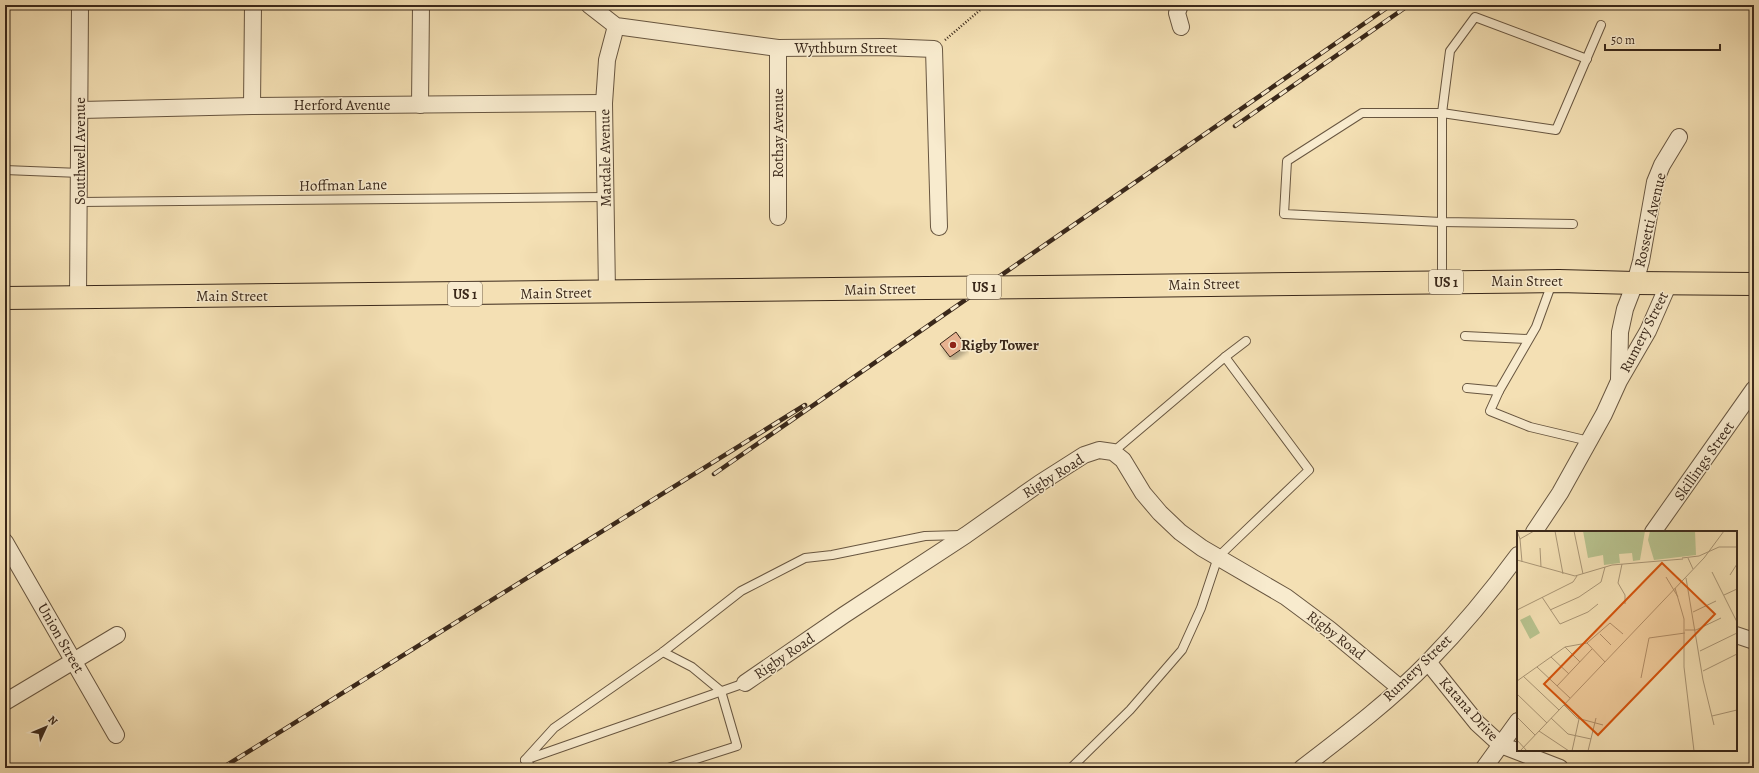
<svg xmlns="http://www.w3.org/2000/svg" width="1759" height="773" font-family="Alegreya,serif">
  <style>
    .building { fill: #e7b290; stroke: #3a281a; filter: url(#shadow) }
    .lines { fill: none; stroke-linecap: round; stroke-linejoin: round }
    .lane-casing { stroke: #685640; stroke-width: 10 }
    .street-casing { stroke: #685640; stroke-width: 18 }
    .primary-casing { stroke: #3a281a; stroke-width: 24 }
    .path { stroke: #3a281a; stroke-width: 2.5; stroke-dasharray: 1 2; stroke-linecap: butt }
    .lane { stroke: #f8ebce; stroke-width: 8 }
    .street { stroke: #f8ebce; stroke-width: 16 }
    .primary { stroke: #f4e0b4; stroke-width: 22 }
    .rail-casing { stroke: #3a281a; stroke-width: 4.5 }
    .rail { stroke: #f8ebce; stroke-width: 3; stroke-dasharray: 9; stroke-linecap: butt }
    .primary-bridge-casing { stroke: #3a281a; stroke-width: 24; stroke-linecap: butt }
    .primary-bridge { stroke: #f4e0b4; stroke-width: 22 }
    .poi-dot { fill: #8f2418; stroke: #f8ebce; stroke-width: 1.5 }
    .labels { text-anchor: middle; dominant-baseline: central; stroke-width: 3; stroke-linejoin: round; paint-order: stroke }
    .shield { fill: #f8ebce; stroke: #736250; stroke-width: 1 }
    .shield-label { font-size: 14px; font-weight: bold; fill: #3a281a }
    .street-label { font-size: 15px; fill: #3a281a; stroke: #f8ebce }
    .poi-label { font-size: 15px; font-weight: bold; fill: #3a281a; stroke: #f8ebce; text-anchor: start }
    .inset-road { fill: none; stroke: #aa9676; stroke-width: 1 }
    .view { fill: #d7540d; fill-opacity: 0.15; stroke: #d7540d; stroke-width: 2 }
    .inset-edge { fill: none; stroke: #3a281a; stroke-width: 2 }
  </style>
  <defs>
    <filter id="shadow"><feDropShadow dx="2.5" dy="4.5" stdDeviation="2" flood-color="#0004"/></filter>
  </defs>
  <rect width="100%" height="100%" fill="#f4e0b4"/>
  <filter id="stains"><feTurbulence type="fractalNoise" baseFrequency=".005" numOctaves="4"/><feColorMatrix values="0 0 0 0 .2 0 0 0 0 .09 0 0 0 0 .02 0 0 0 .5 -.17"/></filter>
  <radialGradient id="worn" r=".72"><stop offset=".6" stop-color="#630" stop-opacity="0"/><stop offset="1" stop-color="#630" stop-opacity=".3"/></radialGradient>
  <path class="building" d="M956,332L966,346L950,357L940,344Z"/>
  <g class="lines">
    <defs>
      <g id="lane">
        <path d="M5,170L80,173"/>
        <path d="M80,202L606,197"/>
        <path d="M1573,224L1441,222L1284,214L1287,161L1362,113H1442L1556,130L1601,25"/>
        <path d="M1442,281V113L1450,51L1475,17L1587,59"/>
        <path d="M1552,283L1536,327L1499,391L1490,411L1530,427L1589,441"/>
        <path d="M1465,336L1528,339"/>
        <path d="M1225,357L1246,341"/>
        <path d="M1467,388L1499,391"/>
        <path d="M663,652L692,667L721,691L737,746L668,768"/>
        <path d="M745,683L525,760L554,728L663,652L741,591L805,558L832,555L925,536L961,535"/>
        <path d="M525,760L532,768"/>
        <path d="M1071,768L1130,710L1182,650L1201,608L1218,557L1309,470L1225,357L1113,452"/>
      </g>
      <g id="street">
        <path d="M589,5L616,26L778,48L883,47L934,49L939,227"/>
        <path d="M1180,5L1177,13L1181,27"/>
        <path d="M778,48V217"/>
        <path d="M420,105L421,5"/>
        <path d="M252,106L253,5"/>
        <path d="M81,110L252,106L604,103"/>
        <path d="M607,292L604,103L607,60L616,26"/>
        <path d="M78,297L80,5"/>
        <path d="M1619,379L1620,332L1625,309L1635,283L1641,261L1655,182L1662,165L1679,137"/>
        <path d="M1534,532L1560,493L1604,414L1619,381L1648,331L1669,283"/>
        <path d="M1653,532L1754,389"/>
        <path d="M5,542L116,735"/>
        <path d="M1736,635L1754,641"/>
        <path d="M1428,662L1477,723L1501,745L1560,768"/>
        <path d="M745,683L844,615L966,535L1040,483L1084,455L1099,450L1113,452L1123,460L1143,493L1160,513L1180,532L1202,548L1286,597L1329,629L1400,688"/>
        <path d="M5,702L117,635"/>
        <path d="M1302,768C1345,735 1390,701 1428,662C1461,628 1491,592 1518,555"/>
        <path d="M1484,768L1518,721"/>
      </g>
      <g id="primary">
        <path d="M1042,287L1559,281L1635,283L1754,284"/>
        <path d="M5,298L926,288"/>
      </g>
    </defs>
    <use href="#lane" class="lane-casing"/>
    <use href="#street" class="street-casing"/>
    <use href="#primary" class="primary-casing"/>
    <path class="path" d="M945,40L986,5"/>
    <use href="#lane" class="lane"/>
    <use href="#street" class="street"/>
    <use href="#primary" class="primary"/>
    <defs>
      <g id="rail">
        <path d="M1235,126L1409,5"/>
        <path d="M714,474L1391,5"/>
        <path d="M222,768L805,405"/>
      </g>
    </defs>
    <use href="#rail" class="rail-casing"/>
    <use href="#rail" class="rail"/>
    <defs>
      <path id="primary-bridge" d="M926,288L1042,287"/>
    </defs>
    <use href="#primary-bridge" class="primary-bridge-casing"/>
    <use href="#primary-bridge" class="primary-bridge"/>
  </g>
  <circle class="poi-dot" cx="953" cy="345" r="4"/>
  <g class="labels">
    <g class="shield">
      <rect x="1429" y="270" width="34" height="24" rx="3"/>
      <rect x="967" y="275" width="34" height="24" rx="3"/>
      <rect x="448" y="282" width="34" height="24" rx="3"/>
    </g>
    <g class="shield-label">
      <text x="1446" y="282">US 1</text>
      <text x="984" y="287">US 1</text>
      <text x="465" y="294">US 1</text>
    </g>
    <g class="street-label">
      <text x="846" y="48">Wythburn Street</text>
      <text x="342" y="105">Herford Avenue</text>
      <text transform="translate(778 133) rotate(-90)">Rothay Avenue</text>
      <text transform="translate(80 151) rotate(-90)">Southwell Avenue</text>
      <text transform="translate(605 158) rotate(-91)">Mardale Avenue</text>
      <text transform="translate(343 185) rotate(-1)">Hoffman Lane</text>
      <text transform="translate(1650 220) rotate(-77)">Rossetti Avenue</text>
      <text x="1527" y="281">Main Street</text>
      <text transform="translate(1204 284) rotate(-1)">Main Street</text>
      <text transform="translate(880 289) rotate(-1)">Main Street</text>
      <text transform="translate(556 293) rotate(-1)">Main Street</text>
      <text x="232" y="296">Main Street</text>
      <text transform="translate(1644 332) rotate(-63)">Rumery Street</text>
      <text transform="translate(1704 461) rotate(-55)">Skillings Street</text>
      <text transform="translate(1053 476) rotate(-32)">Rigby Road</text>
      <text transform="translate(1336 635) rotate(38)">Rigby Road</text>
      <text transform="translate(61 638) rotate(60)">Union Street</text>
      <text transform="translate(784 656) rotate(-34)">Rigby Road</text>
      <text transform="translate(1417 668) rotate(-44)">Rumery Street</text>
      <text transform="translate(1469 709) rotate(48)">Katana Drive</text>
    </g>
    <g class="poi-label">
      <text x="961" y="345">Rigby Tower</text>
    </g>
  </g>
  <g transform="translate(1517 531)">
    <rect width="220" height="220" fill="#f4e0b4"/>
    <path d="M66,0H128L123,29L116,30L115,22L102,23L103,32L87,34L86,24L71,27ZM133,0H178L179,24L137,29L131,9ZM13,84L23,102L13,108L3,89Z" fill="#b8c38f"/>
    <path class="inset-road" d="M0,0L3,8L17,0M38,0L46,43M57,0L66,43M3,8L5,31M23,17L24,36M165,27L182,25L202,16H220M171,27L176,38M0,29L58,45L95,34L166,28M105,33L101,52L108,64V73M195,41L220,91M213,44L220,33M149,46L161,66M169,47L186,149L197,194M158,57L167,88V136L177,220M207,64L220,58M25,66L43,93L71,81L81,73M0,79L56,51L60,45M33,79L62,66L84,51L88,36M176,81L199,70M168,99H179L204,87M83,103L94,114M70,112L88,131M48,116L63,131M183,120L220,102M34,126L52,143M20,136L53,167M186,140L220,123M6,145L42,179M124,147L132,107L168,102M0,150L48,116L70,112L93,92L106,103M40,155L75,118M0,163L30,192M47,174L60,187L86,194M195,185L220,179M0,186L18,204M34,187L51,203L74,208M22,200L52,220M0,209L10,220M3,220L187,27L207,0M55,220L62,188M71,220L79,187"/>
    <path class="view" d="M145,32L198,83L81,204L27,153Z"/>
    <rect width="220" height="220" class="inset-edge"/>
  </g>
  <rect width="1759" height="773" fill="none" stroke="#f4e0b4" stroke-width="20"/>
  <rect x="6" y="6" width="1747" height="761" fill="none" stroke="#3a281a" stroke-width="2"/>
  <rect x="10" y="10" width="1739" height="753" fill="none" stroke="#3a281a"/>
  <g transform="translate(46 727) rotate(46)" stroke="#f8ebce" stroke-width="3" paint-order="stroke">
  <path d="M0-3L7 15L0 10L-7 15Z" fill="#3a281a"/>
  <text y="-6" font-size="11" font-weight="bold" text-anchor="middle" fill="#3a281a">N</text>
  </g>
  <path d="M1605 44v6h115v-6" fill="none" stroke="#3a281a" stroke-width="2"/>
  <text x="1611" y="44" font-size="12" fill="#3a281a" stroke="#f8ebce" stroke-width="3" paint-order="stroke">50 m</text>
  <rect width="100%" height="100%" filter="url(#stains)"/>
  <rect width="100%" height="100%" fill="url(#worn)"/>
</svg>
